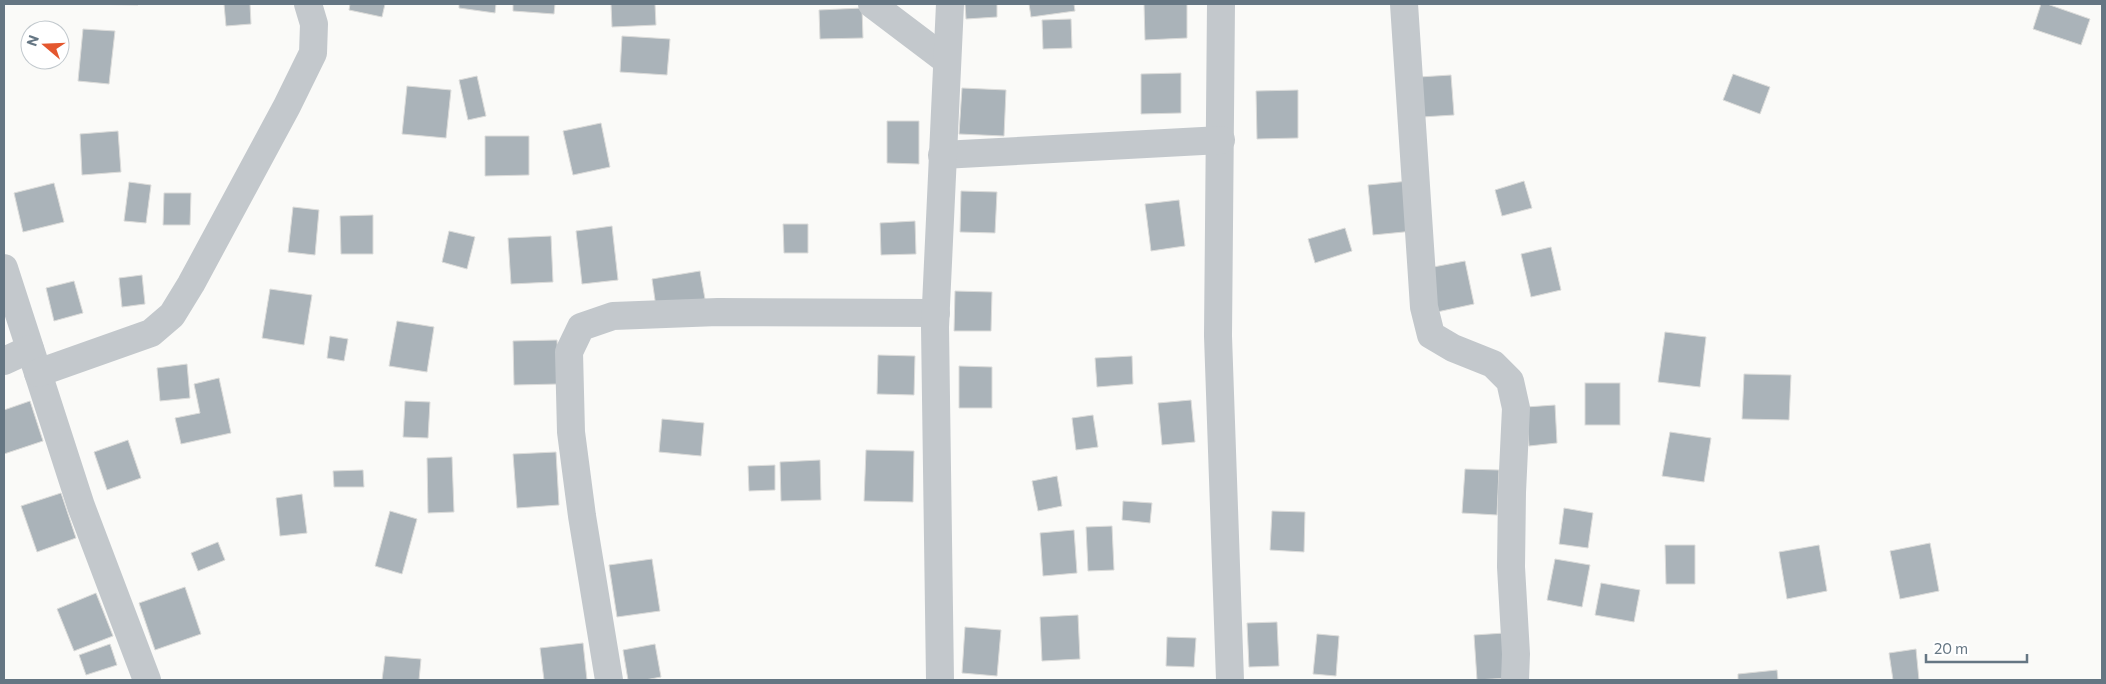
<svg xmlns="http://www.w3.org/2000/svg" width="2106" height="684" font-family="Commissioner,sans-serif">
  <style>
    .building { fill: #aab3b9; stroke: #dcdcda }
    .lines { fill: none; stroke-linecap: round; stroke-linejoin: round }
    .minor { stroke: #c3c8cc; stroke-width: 28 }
  </style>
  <rect width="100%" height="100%" fill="#fafaf8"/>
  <g class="building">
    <path d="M83,4H138V5Z"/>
    <path d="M224,4H250L251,24L226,26Z"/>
    <path d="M350,4H385L382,17L349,10Z"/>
    <path d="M459,4H496L495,13L459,8Z"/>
    <path d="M513,4H555L554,14L513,11Z"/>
    <path d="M611,4H655L656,25L612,27Z"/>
    <path d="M965,4H997V17L966,19Z"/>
    <path d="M1029,4H1074L1075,11L1031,17Z"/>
    <path d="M1144,4H1187V38L1145,40Z"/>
    <path d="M2041,4H2047L2090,19L2081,45L2033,29Z"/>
    <path d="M862,8L863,38L820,39L819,10Z"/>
    <path d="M1071,19L1072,48L1043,49L1042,20Z"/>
    <path d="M83,29L115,31L109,84L78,81Z"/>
    <path d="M622,36L670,39L667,75L620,72Z"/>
    <path d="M1181,73V113L1141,114V74Z"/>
    <path d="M1733,74L1770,87L1760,114L1723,100Z"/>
    <path d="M1451,75L1454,115L1422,117L1419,77Z"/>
    <path d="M477,76L486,116L468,120L459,80Z"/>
    <path d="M407,86L451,90L446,138L402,134Z"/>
    <path d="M962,88L1006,90L1004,136L959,134Z"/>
    <path d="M1298,90V138L1257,139L1256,91Z"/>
    <path d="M887,121H919V164L887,163Z"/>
    <path d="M601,123L610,167L573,175L563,131Z"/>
    <path d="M118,131L121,172L82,175L80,134Z"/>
    <path d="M485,136H529V175L485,176Z"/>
    <path d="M1409,181L1414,231L1373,235L1368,185Z"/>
    <path d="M1524,181L1532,208L1502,216L1495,190Z"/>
    <path d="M129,182L151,185L146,223L124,221Z"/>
    <path d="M54,183L64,222L23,232L14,193Z"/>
    <path d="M961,191L997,192L995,233L960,232Z"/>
    <path d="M164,193H191L190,225H163Z"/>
    <path d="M1179,200L1185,246L1151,251L1145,204Z"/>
    <path d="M293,207L319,210L315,255L288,252Z"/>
    <path d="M373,215V254H341L340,216Z"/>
    <path d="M915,221L916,254L881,255L880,223Z"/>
    <path d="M783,224H808V253H784Z"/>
    <path d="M612,226L618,280L582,284L576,231Z"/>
    <path d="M1345,228L1352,251L1315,263L1308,239Z"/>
    <path d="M449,231L475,237L467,269L442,262Z"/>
    <path d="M551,236L553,282L511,284L508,238Z"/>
    <path d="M1551,247L1561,290L1531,297L1521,254Z"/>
    <path d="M1465,261L1474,304L1437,312L1428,268Z"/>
    <path d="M700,271L705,299L656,307L652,279Z"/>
    <path d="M142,275L145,304L122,307L119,278Z"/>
    <path d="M74,281L83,313L54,321L46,288Z"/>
    <path d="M270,289L312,295L304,345L262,338Z"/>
    <path d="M955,291L992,292L991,331H954Z"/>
    <path d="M397,321L434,327L427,372L389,366Z"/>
    <path d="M1665,332L1706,337L1700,387L1658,382Z"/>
    <path d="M330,336L348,339L344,361L327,358Z"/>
    <path d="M557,340L559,384L514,385L513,341Z"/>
    <path d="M878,355L915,356L914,395L877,394Z"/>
    <path d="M1132,356L1133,384L1097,387L1095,358Z"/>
    <path d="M187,364L190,398L160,401L157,368Z"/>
    <path d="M959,366L992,367V408H959Z"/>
    <path d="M1744,374L1791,375L1789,420L1742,419Z"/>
    <path d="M219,378L231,433L181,444L175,418L200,413L194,384Z"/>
    <rect x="1585" y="383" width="35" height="42"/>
    <path d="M1191,400L1195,442L1162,445L1158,403Z"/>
    <path d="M30,401L43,441L4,454V410Z"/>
    <path d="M405,401L430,402L428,438L403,437Z"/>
    <path d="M1555,405L1557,443L1529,446L1526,407Z"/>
    <path d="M1093,415L1098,447L1076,450L1072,418Z"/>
    <path d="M662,419L704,423L701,456L659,452Z"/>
    <path d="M1670,432L1711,438L1704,482L1662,476Z"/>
    <path d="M128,440L141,478L107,490L94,452Z"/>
    <path d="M866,450L914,451L913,502L864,501Z"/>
    <path d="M556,452L559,505L517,508L513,454Z"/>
    <path d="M452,457L454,512L428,513L427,458Z"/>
    <path d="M820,460L821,500L781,501L780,462Z"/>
    <path d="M775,465V490L749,491L748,466Z"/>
    <path d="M1465,469L1499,470L1497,515L1462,513Z"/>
    <path d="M363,470L364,487H334L333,471Z"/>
    <path d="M1057,476L1062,506L1038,511L1032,481Z"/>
    <path d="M61,493L76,538L37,552L21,506Z"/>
    <path d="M302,494L307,533L280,536L276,498Z"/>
    <path d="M1123,501L1152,503L1150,523L1122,520Z"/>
    <path d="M1564,508L1593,513L1588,548L1559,544Z"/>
    <path d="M390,511L417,519L402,574L375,566Z"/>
    <path d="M1272,511L1305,512L1304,552L1270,550Z"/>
    <path d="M1112,526L1114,570L1088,571L1086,527Z"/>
    <path d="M1074,530L1077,573L1043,576L1040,533Z"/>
    <path d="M218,542L225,560L198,571L191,553Z"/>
    <path d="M1930,543L1939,591L1900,599L1890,551Z"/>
    <path d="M1665,545H1695V584H1666Z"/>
    <path d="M1819,545L1827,591L1787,599L1779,552Z"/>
    <path d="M652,559L660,611L617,617L609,565Z"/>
    <path d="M1555,559L1590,565L1582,607L1547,600Z"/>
    <path d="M1601,583L1640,590L1634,622L1595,615Z"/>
    <path d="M185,587L201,634L155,650L139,603Z"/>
    <path d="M96,593L113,636L74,651L57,609Z"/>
    <path d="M1078,615L1080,659L1042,661L1040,617Z"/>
    <path d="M1277,622L1279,666L1249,667L1247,623Z"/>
    <path d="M965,627L1001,630L997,676L962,673Z"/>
    <path d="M1505,633L1508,678L1477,680L1474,635Z"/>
    <path d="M1317,634L1339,636L1336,676L1313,674Z"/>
    <path d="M1167,637L1196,638L1194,667L1166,666Z"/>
    <path d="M583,643L587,680H544L540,648Z"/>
    <path d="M110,644L117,665L86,675L79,655Z"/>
    <path d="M655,644L661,677L645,680H628L623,650Z"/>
    <path d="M1916,649L1919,680H1893L1889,653Z"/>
    <path d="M385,656L421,659L419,680H382Z"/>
    <path d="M1777,670L1778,680H1738V674Z"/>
  </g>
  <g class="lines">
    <g class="minor">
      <path d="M872,4L946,60"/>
      <path d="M1221,4L1218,336L1230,680"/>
      <path d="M1404,4L1424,307L1431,335L1453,348L1493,364L1510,381L1516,408L1512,492L1511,567L1516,654L1515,680"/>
      <path d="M942,155L1221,140"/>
      <path d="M4,268L81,506L147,680"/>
      <path d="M4,361L30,349"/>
      <path d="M38,373L151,333L172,315L191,284L287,106L313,53L314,24L308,4"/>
      <path d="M609,680L582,516L571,432L569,352L581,327L613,316L718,312L936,313"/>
      <path d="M940,680L935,327L950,4"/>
    </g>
  </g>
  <rect width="2106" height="684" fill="none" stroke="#657683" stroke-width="10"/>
  <g transform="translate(45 45) rotate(289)"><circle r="24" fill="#ffffff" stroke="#c1c8cd"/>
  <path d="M0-4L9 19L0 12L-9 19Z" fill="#e4572e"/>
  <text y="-8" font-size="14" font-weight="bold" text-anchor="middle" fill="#657683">N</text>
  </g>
  <path d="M1926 654v8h101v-8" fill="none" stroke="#657683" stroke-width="2.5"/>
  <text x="1934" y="654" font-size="15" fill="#657683" stroke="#ffffff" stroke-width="4" paint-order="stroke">20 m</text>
</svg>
